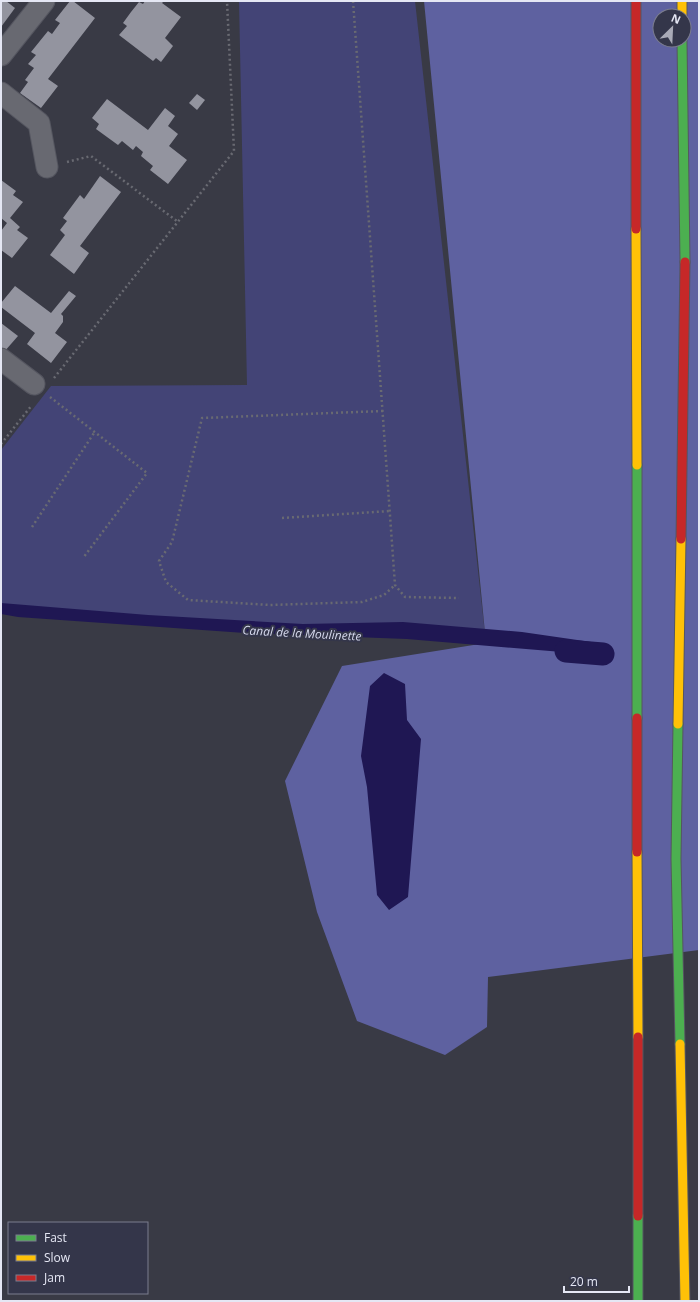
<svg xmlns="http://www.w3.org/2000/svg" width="700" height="1302" font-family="'Open Sans',sans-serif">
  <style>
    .green { fill: #434476 }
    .forest { fill: #5e61a0; fill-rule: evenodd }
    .water { fill: #1f1753 }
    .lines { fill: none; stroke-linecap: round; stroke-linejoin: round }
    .canal { stroke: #1f1753; stroke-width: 23 }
    .building { fill: #93949f }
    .street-casing { stroke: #555660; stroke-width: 23 }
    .fast-casing { stroke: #555660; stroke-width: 11 }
    .slow-casing { stroke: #555660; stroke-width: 11 }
    .jam-casing { stroke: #555660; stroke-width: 11 }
    .path { stroke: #696a72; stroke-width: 2.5; stroke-dasharray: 2 3; stroke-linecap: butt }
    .street { stroke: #686971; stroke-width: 21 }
    .fast { stroke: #4caf50; stroke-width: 9 }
    .slow { stroke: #ffc107; stroke-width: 9 }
    .jam { stroke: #c62828; stroke-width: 9 }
    .labels { text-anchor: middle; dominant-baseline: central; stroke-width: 4; stroke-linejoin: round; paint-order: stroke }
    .water-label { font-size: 12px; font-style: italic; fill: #d6d9ed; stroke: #34364a }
  </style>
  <rect width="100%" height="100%" fill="#393a45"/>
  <path class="green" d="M239,1H415L486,643L1,610V450L51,386L247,385Z"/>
  <path class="forest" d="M424,1H699V950L488,977L487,1027L445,1055L357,1021L317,912L285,781L342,666L486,643ZM660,16H684V40H660Z"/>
  <g class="water">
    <path d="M1,603L148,615L303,624L403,622L522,632L598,643V655L407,639L245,633L18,617L1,614Z"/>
    <path d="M384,673L405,684L407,720L421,739L408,897L389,910L377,895L367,787L361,756L370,686Z"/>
  </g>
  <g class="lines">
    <path class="canal" d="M566,651L603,654"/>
  </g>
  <g class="building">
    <path d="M1,1H6L15,8L1,27Z"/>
    <path d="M70,1H73L95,18L48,79L58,86L41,108L20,93L28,82L25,80L34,68L28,64L36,55L31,52L48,31L52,34L60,23L55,20Z"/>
    <path d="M145,1H164L162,3L181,17L165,38L173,46L161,62L156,58L153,61L119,35L127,26L123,23L131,12L139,2L143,4Z"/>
    <path d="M197,94L205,100L197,110L189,103Z"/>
    <path d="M107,99L148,130L165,108L175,116L168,126L178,134L169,146L187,160L168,184L150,170L153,166L141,156L143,152L136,146L133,150L122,141L118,145L96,129L99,124L92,118Z"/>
    <path d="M100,176L121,192L80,246L89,253L74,274L50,255L65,235L60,230L67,221L63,218L80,195L84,199Z"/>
    <path d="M1,180L16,191L13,195L23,202L10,218L20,227L17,230L28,238L12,258L1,250V231L7,223L1,218Z"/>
    <path d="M15,286L51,313L69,291L76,296L61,314L63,316V322L55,333L67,342L51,363L27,344L35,333L1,307V303Z"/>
    <path d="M1,323L18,336L4,352L1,350Z"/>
  </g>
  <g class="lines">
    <defs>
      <g id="street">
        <path d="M1,55L44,1"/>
        <path d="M1,93L39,123L47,167"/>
        <path d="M1,359L34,384"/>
      </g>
      <g id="fast">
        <path d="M682,40L685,262"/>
        <path d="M637,465V718"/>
        <path d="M678,724L676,859L680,1044"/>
        <path d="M638,1216V1301"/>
      </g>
      <g id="slow">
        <path d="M682,1V16"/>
        <path d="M636,229L637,465"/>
        <path d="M678,724L681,539"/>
        <path d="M637,852L638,1037"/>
        <path d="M680,1044L685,1301"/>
      </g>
      <g id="jam">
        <path d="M636,1V229"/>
        <path d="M681,539L685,262"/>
        <path d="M637,718V852"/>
        <path d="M638,1037V1216"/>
      </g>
    </defs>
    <use href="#street" class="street-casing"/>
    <use href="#fast" class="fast-casing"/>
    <use href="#slow" class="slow-casing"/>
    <use href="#jam" class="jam-casing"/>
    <g class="path">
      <path d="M353,1L395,585L405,597L459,598"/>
      <path d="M67,162L91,156L178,222"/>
      <path d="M54,378L234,151L227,1"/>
      <path d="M50,397L147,473L83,558"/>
      <path d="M383,411L202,418L172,542L159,561L166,582L188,600L270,605L362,602L384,595L395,585"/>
      <path d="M1,444L32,405"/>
      <path d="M282,518L390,511"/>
      <path d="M32,527L94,433"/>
    </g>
    <use href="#street" class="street"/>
    <use href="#fast" class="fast"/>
    <use href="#slow" class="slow"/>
    <use href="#jam" class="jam"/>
  </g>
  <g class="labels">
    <g class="water-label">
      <text transform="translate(302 633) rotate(3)">Canal de la Moulinette</text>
    </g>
  </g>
  <rect width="700" height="1302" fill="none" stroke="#e5e7f4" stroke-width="4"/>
  <rect x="8" y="1222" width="140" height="72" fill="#34364a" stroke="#7b7d8e"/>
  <rect x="16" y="1235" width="20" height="6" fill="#4caf50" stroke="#7b7d8e"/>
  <text x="44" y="1242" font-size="12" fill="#e5e7f4">Fast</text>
  <rect x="16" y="1255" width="20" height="6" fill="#ffc107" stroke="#7b7d8e"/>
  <text x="44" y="1262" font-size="12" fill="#e5e7f4">Slow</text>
  <rect x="16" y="1275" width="20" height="6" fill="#c62828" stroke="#7b7d8e"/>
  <text x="44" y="1282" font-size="12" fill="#e5e7f4">Jam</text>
  <g transform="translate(672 28) rotate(24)"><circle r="19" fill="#34364a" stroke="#7b7d8e"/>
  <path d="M0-3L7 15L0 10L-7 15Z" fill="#a9aab7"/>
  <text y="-6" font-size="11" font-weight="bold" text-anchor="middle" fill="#e5e7f4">N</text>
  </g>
  <path d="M564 1286v6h65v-6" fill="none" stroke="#e5e7f4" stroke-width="2"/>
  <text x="570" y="1286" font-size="12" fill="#e5e7f4" stroke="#34364a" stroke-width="3" paint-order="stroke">20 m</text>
</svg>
